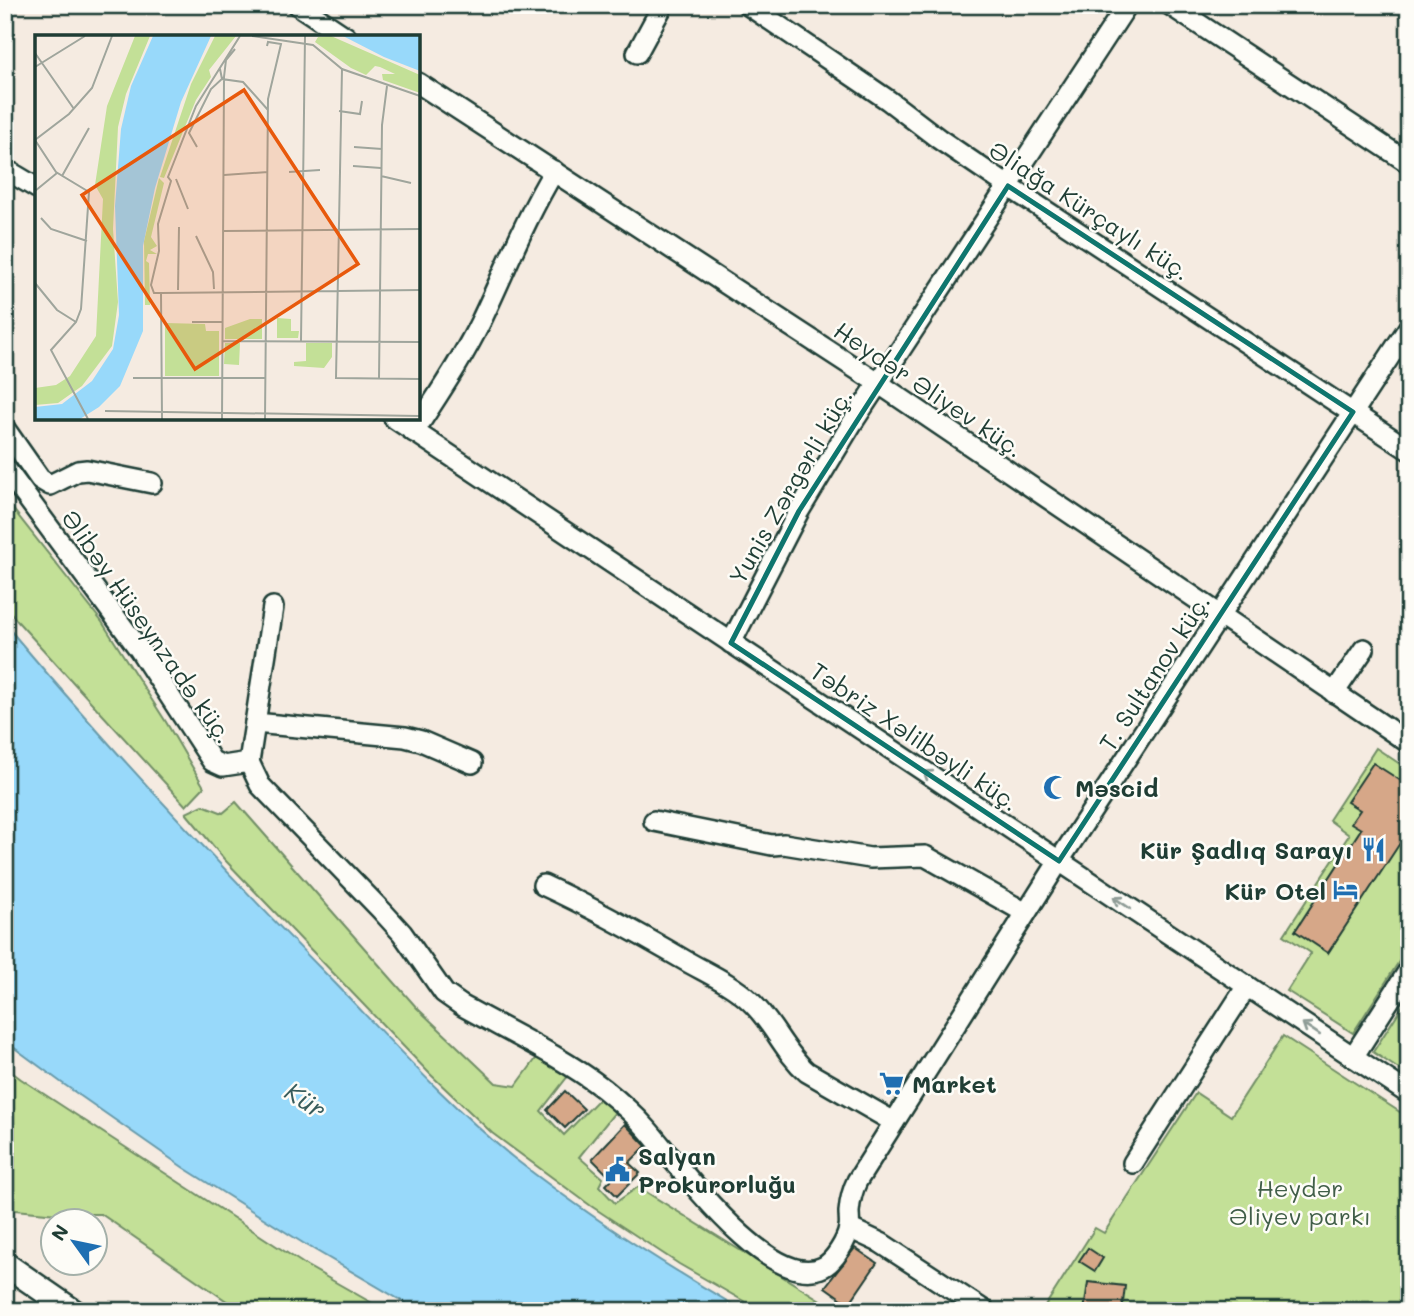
<svg xmlns="http://www.w3.org/2000/svg" width="1414" height="1316" font-family="Mali,sans-serif">
  <style>
    .green { fill: #c3e097; stroke: #718e66; stroke-width: 2 }
    .water { fill: #98d9fa; stroke: #689bab; stroke-width: 2 }
    .building { fill: #d6a788; stroke: #1f3d34; stroke-width: 2 }
    .lines { fill: none; stroke-linecap: round; stroke-linejoin: round }
    .minor-casing { stroke: #1f3d34; stroke-width: 24 }
    .tertiary-casing { stroke: #1f3d34; stroke-width: 28 }
    .minor { stroke: #fdfcf7; stroke-width: 19 }
    .tertiary { stroke: #fdfcf7; stroke-width: 23 }
    .oneway { stroke: #8e9c96 }
    .marked { fill: none; stroke: #0f766e; stroke-width: 5; stroke-linejoin: round }
    .labels { text-anchor: middle; dominant-baseline: central; stroke-width: 5; stroke-linejoin: round; paint-order: stroke }
    .street-label { font-size: 24px; fill: #1f3d34; stroke: #fdfcf7 }
    .poi-label { font-size: 24px; font-weight: bold; fill: #1f3d34; stroke: #fdfcf7; text-anchor: start }
    .park-label { font-size: 24px; fill: #405e48; stroke: #fdfcf7 }
    .water-label { font-size: 26px; font-style: italic; fill: #375c5c; stroke: #fdfcf7 }
    .inset-road { fill: none; stroke: #9fa59c; stroke-width: 2 }
    .view { fill: #e8590c; fill-opacity: 0.15; stroke: #e8590c; stroke-width: 3.5 }
    .inset-edge { fill: none; stroke: #1f3d34; stroke-width: 3.5 }
  </style>
  <rect width="100%" height="100%" fill="#f5ebe1"/>
  <filter id="ink" filterUnits="userSpaceOnUse"><feTurbulence type="fractalNoise" baseFrequency=".0143" numOctaves="2"/><feDisplacementMap in="SourceGraphic" scale="14" xChannelSelector="R" yChannelSelector="G"/><feConvolveMatrix kernelMatrix="1 2 1 2 8 2 1 2 1" color-interpolation-filters="sRGB"/></filter>
  <g filter="url(#ink)">
    <g class="green">
      <path d="M5,499L102,622L166,722L204,787L186,806L18,622L5,605Z"/>
      <path d="M1376,748L1409,770V946L1353,1033L1287,991L1311,953L1284,935L1349,835L1329,820Z"/>
      <path d="M236,802L417,1008L496,1083L516,1086L538,1056L568,1076L541,1111L564,1135L599,1099L616,1111L579,1157L603,1178L599,1186L615,1203L638,1187L838,1311H761L679,1264L591,1206L492,1133L430,1074L224,859L186,813L203,805L223,813Z"/>
      <path d="M1409,996V1076L1373,1052Z"/>
      <path d="M1283,1036L1409,1118V1311H1042L1095,1228L1104,1233L1196,1093L1231,1116Z"/>
      <path d="M5,1067L21,1079L307,1266L386,1311H241L101,1214H57L5,1209Z"/>
    </g>
    <path class="water" d="M5,624C108,747 218,864 330,978C390,1040 448,1105 515,1159C587,1215 664,1265 744,1311H419L303,1243L184,1168L62,1083L5,1041Z"/>
    <g class="building">
      <path d="M1373,763L1409,786V840L1404,837L1328,953L1295,931L1361,829L1351,823L1360,810L1347,802Z"/>
      <path d="M565,1091L584,1109L565,1128L547,1110Z"/>
      <path d="M625,1124L646,1146L629,1163L640,1173L617,1196L606,1185L612,1179L592,1159Z"/>
      <path d="M855,1248L877,1263L849,1304L825,1287Z"/>
      <path d="M1088,1248L1103,1258L1095,1271L1079,1261Z"/>
      <path d="M1088,1282L1125,1286L1122,1311H1084Z"/>
    </g>
    <g class="lines">
      <defs>
        <g id="minor">
          <path d="M298,5L346,37"/>
          <path d="M748,5L888,100L939,139L1008,186L1409,450"/>
          <path d="M1170,5L1409,163"/>
          <path d="M637,53L663,5"/>
          <path d="M418,83L878,383L1409,743"/>
          <path d="M5,169L37,188"/>
          <path d="M394,418L1409,1094"/>
          <path d="M5,429L40,479L50,485L78,471L87,470L152,483"/>
          <path d="M414,432C437,396 462,360 481,321C505,271 525,219 554,171"/>
          <path d="M5,468L139,649L212,761L223,766L249,762L260,785L382,911L402,933L444,993L461,1005C509,1032 561,1056 604,1089C619,1101 634,1114 647,1129C678,1164 770,1293 823,1267C835,1261 847,1240 849,1228C850,1223 849,1217 849,1212C850,1200 852,1191 857,1181L1059,861L1409,327"/>
          <path d="M731,643L799,511L851,425L1127,5"/>
          <path d="M1334,693L1364,649"/>
          <path d="M255,723L405,737L421,741L472,763"/>
          <path d="M249,762L273,607"/>
          <path d="M654,821L772,845L784,844L870,858L925,856L1026,913"/>
          <path d="M543,885C593,908 638,933 686,961C707,973 732,984 750,1001C773,1022 784,1052 807,1072L894,1122"/>
          <path d="M1353,1057L1409,970"/>
          <path d="M1133,1163L1247,986"/>
          <path d="M849,1228L881,1243L985,1311"/>
        </g>
        <path id="tertiary" d="M5,1264L73,1311"/>
      </defs>
      <use href="#minor" class="minor-casing"/>
      <use href="#tertiary" class="tertiary-casing"/>
      <use href="#minor" class="minor"/>
      <use href="#tertiary" class="tertiary"/>
    </g>
    <defs><path id="oneway-shaft" d="M-6 0H5M1.5-3L5.5 0L1.5 3" fill="none" stroke-width="1.6" stroke-linecap="round" stroke-linejoin="round" transform="scale(1.75)"/></defs>
    <g class="oneway">
      <use href="#oneway-shaft" transform="translate(932 777) rotate(-146)"/>
      <use href="#oneway-shaft" transform="translate(1122 903) rotate(-146)"/>
      <use href="#oneway-shaft" transform="translate(1311 1029) rotate(-146)"/>
    </g>
  </g>
  <path class="marked" d="M1008,186L1353,412L1059,861L731,643L799,511Z"/>
  <defs>
    <symbol id="mosque-bare" viewBox="-9 -9 18 18"><path d="M3.5-4.9A6 6 0 1 0 3.5 4.9A5 5 0 1 1 3.5-4.9Z" fill="#1f6fb2" stroke="#fdfcf7" stroke-width="2.5" paint-order="stroke"/></symbol>
    <symbol id="restaurant-bare" viewBox="-9 -9 18 18"><path d="M-5-6h1v4h1v-4h1v4h1v-4h1v5L-1.5 .5V6h-2V.5L-5-1ZM5-6V6H3V1.5H1.5Q1.5-4 5-6Z" fill="#1f6fb2" stroke="#fdfcf7" stroke-width="2.5" paint-order="stroke"/></symbol>
    <symbol id="hotel-bare" viewBox="-9 -9 18 18"><path d="M-6-4.5h1.5V1H6V5H4.5V3h-9V5H-6ZM-4 0a1.8 1.8 0 1 1 3.6 0ZM.5 0V-2.5h3Q6-2.5 6 0Z" fill="#1f6fb2" stroke="#fdfcf7" stroke-width="2.5" paint-order="stroke"/></symbol>
    <symbol id="supermarket-bare" viewBox="-9 -9 18 18"><path d="M-6-5.5h2.5l.6 2H6L4.5 2H-2.5L-4.4-4H-6ZM-1.5 3.2a1.3 1.3 0 1 0 .1 0ZM3 3.2a1.3 1.3 0 1 0 .1 0Z" fill="#1f6fb2" stroke="#fdfcf7" stroke-width="2.5" paint-order="stroke"/></symbol>
    <symbol id="civic-bare" viewBox="-9 -9 18 18"><path d="M-.6-6.5H3V-4.5H.6V-3L4-1V1h2V6H-6V1h2V-1L-.6-3ZM-1.2 2.5V6h2.4V2.5Z" fill="#1f6fb2" stroke="#fdfcf7" stroke-width="2.5" paint-order="stroke"/></symbol>
  </defs>
  <g fill-rule="evenodd">
    <use href="#mosque-bare" x="1038" y="770" width="35" height="35"/>
    <use href="#restaurant-bare" x="1356" y="832" width="35" height="35"/>
    <use href="#hotel-bare" x="1328" y="872" width="35" height="35"/>
    <use href="#supermarket-bare" x="874" y="1066" width="35" height="35"/>
    <use href="#civic-bare" x="600" y="1152" width="35" height="35"/>
  </g>
  <g class="labels">
    <g class="street-label">
      <text transform="translate(1090 210) rotate(33)">Əliağa Kürçaylı küç.</text>
      <text transform="translate(929 389) rotate(34)">Heydər Əliyev küç.</text>
      <text transform="translate(790 486) rotate(-60)">Yunis Zərgərli küç.</text>
      <text transform="translate(148 626) rotate(55)">Əlibəy Hüseynzadə küç.</text>
      <text transform="translate(1154 672) rotate(-57)">T. Sultanov küç.</text>
      <text transform="translate(915 736) rotate(34)">Təbriz Xəlilbəyli küç.</text>
    </g>
    <g class="poi-label">
      <text x="1075" y="787">Məscid</text>
      <text x="1353" y="849" text-anchor="end">Kür Şadlıq Sarayı</text>
      <text x="1326" y="890" text-anchor="end">Kür Otel</text>
      <text x="912" y="1083">Market</text>
      <text x="638" y="1155">Salyan<tspan x="638" dy="28">Prokurorluğu</tspan></text>
    </g>
    <g class="park-label">
      <text x="1300" y="1187">Heydər<tspan x="1300" dy="28">Əliyev parkı</tspan></text>
    </g>
    <g class="water-label">
      <text transform="translate(306 1100) rotate(34)">Kür</text>
    </g>
  </g>
  <g transform="translate(35 35)">
    <rect width="385" height="385" fill="#f5ebe1"/>
    <path d="M100,1H115L91,59L83,92L78,194L83,267L77,311L47,351L23,368L0,370V353L21,350L35,341L61,301L68,164L60,150L72,71ZM180,1H201L174,35L176,42L161,65L129,143L125,142L156,49ZM296,1L385,40V58L348,45L347,39H360L345,32L340,31L331,40L316,33L280,7L283,2ZM124,143L129,148L116,202L122,211L115,215L122,219H113L111,226L114,228L115,270H110L109,206ZM242,283L256,284V296H264L263,303H242ZM215,284H227V304H190V293ZM130,288L170,289L171,296H184V341H130ZM190,308H205L204,330L189,329ZM271,308H297V322L289,333L259,331V327L271,326Z" fill="#c3e097"/>
    <path d="M118,1H176L146,67L120,153L108,211V296L85,351L64,372L45,384H0V372L27,369L57,346L78,314L84,280L80,171L86,94L96,51ZM308,1H385V36L349,22Z" fill="#98d9fa"/>
    <path class="inset-road" d="M217,1L278,10L307,34L385,61M0,18L39,74M0,32L50,1M185,34L187,44L208,47L233,75M307,34L301,343L385,344M304,76L325,79L327,66M162,112L154,98L176,54L189,42M319,112L347,114M318,131L346,133M254,137L285,135M189,140L233,137M27,141L54,93M346,141L376,148M141,144L153,174M0,156L22,138M6,183L16,194L52,206M189,196L385,194M161,201L178,237L179,254M0,248L22,275L41,287M143,255L144,192M126,258H119L116,250L124,216L123,189L136,146L133,142L161,71L205,1M126,258L385,255M126,258L127,384M157,287H187M187,306L385,307M266,306L270,1M98,343H230M344,344L347,90L352,51M70,376L385,381M53,384L16,315L41,287L46,274L54,157L21,137L0,105L34,79L57,53L77,1M187,384L189,42L191,25L200,14M230,384L233,64L246,9L233,7L232,11"/>
    <path class="view" d="M209,55L323,229L160,334L47,160Z"/>
    <rect width="385" height="385" class="inset-edge"/>
  </g>
  <rect width="1414" height="1316" fill="none" stroke="#fdfcf7" stroke-width="28"/>
  <rect x="14" y="14" width="1386" height="1288" fill="none" stroke="#1f3d34" stroke-width="2.5" filter="url(#ink)"/>
  <g transform="translate(74 1242) rotate(303)"><circle r="33" fill="#fdfcf7" stroke="#a4b0a9" stroke-width="2"/>
  <path d="M0-5L12 26L0 18L-12 26Z" fill="#1f6fb2"/>
  <text y="-10" font-size="19" font-weight="bold" text-anchor="middle" fill="#1f3d34">N</text>
  </g>
</svg>
